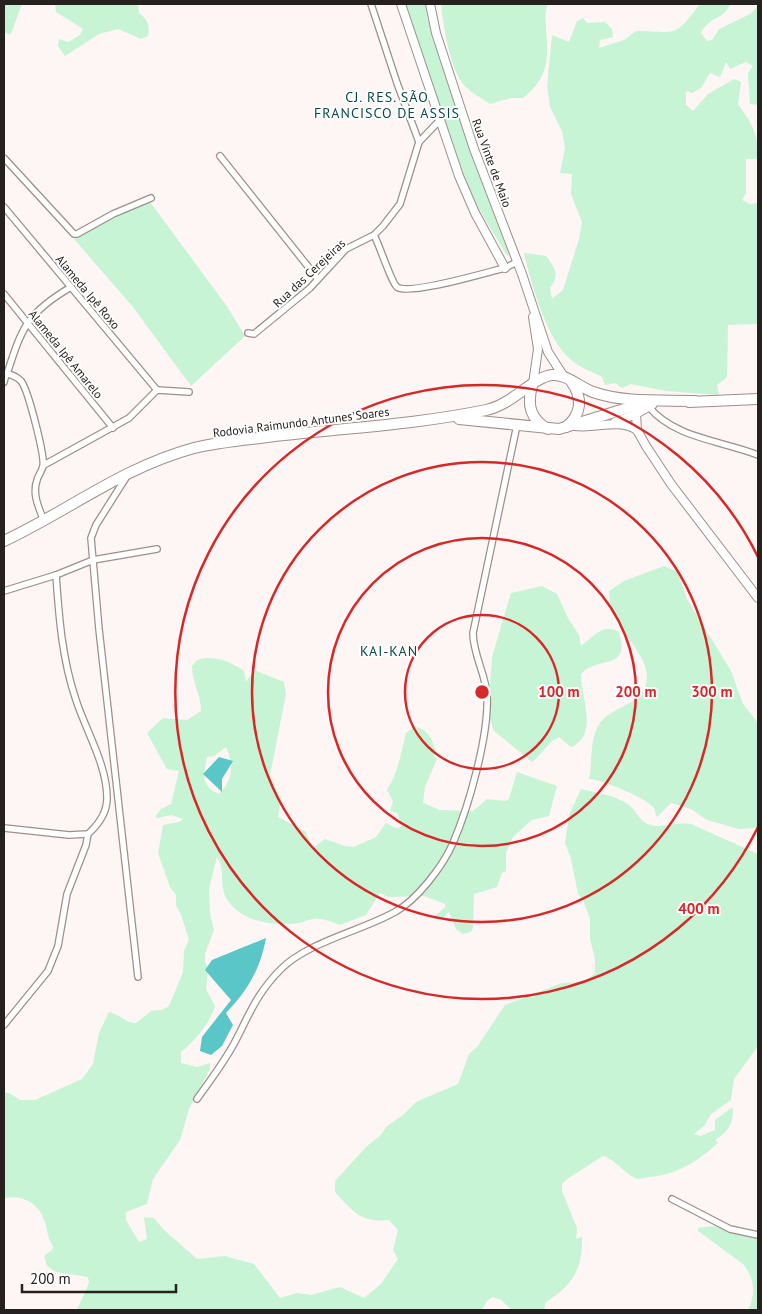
<svg xmlns="http://www.w3.org/2000/svg" width="762" height="1314" font-family="'PT Sans',sans-serif">
  <style>
    .green { fill: #c6f4d4; fill-rule: evenodd }
    .water { fill: #5ac6c8 }
    .lines { fill: none; stroke-linecap: round; stroke-linejoin: round }
    .street-casing { stroke: #9e8f89; stroke-width: 8 }
    .secondary-casing { stroke: #9e8f89; stroke-width: 10 }
    .highway-casing { stroke: #9e8f89; stroke-width: 12 }
    .street { stroke: #fff; stroke-width: 5.5 }
    .secondary { stroke: #fff; stroke-width: 8 }
    .highway { stroke: #fff; stroke-width: 10 }
    .ring { fill: none; stroke: #d62828; stroke-width: 2.5 }
    .labels { text-anchor: middle; dominant-baseline: central; stroke-width: 4; stroke-linejoin: round; paint-order: stroke }
    .street-label { font-size: 12px; fill: #26211e; stroke: #fff }
    .neighbourhood-label { font-size: 14px; letter-spacing: 1px; fill: #084a4a; stroke: #fff }
    .centre { fill: #d62828; stroke: #fff; stroke-width: 2.5 }
    .ring-label { font-size: 15px; text-anchor: middle; font-weight: bold; fill: #d62828; stroke: #fff; stroke-width: 4; stroke-linejoin: round; paint-order: stroke }
  </style>
  <rect width="100%" height="100%" fill="#fdf6f4"/>
  <g class="green">
    <path d="M4,4H22L11,34L4,33Z"/>
    <path d="M55,4H138L139,13C148,20 150,25 148,36L141,39L118,29L99,34L65,56L58,46L59,39L68,42L80,35L83,29L56,12Z"/>
    <path d="M403,4H426L427,18L510,253L507,256L472,197Z"/>
    <path d="M441,4H548C544,13 546,18 546,27C548,59 550,76 523,98H511L490,104C482,98 471,93 465,86C450,71 443,24 441,4Z"/>
    <path d="M700,4H730C724,20 709,16 701,33L707,41L712,40L719,29L750,14L758,6V105L750,104L748,73L753,66L746,62L730,69L726,62L720,77L710,73L701,88L692,93L686,91V105L693,111L708,94L734,79L741,82L738,104C753,126 758,132 758,159H746V193L742,200L750,204L758,203V324L728,325L727,377L717,385L719,395L666,391L631,384L622,388L615,383L605,385L602,377C591,371 578,367 569,358C547,339 531,283 524,253L546,256C555,267 560,276 550,288L552,299L563,290L579,239L582,222L571,194L572,174L560,173L565,148L562,131L550,107L547,87L552,35L569,42L577,21L583,18L587,23L605,22L612,29L613,37L600,40L599,48L624,40L636,31C676,31 673,40 700,4Z"/>
    <path d="M150,202L226,305L245,336L191,386L133,307L74,239L96,226Z"/>
    <path d="M664,566L678,572L687,599L731,671L743,704L758,723L757,828L739,829L707,820L691,809L671,803L657,817C655,814 656,810 653,807C644,797 603,780 589,779C593,761 589,738 600,723C613,705 647,705 647,677C647,650 609,626 609,591L624,581Z"/>
    <path d="M542,586L557,594L568,618L579,635L581,646C593,637 603,622 619,632C631,672 598,655 581,674C580,696 600,735 571,747L559,737C547,742 543,754 532,762L494,731L488,713L492,657L511,593Z"/>
    <path d="M206,658C221,658 231,662 244,671L246,682L254,670L284,682L286,694L270,775L281,799L278,817L305,831L313,848L325,839L345,846L354,847L376,837L386,823L395,828L402,827L397,813L390,811L393,801L387,790C398,773 401,753 406,733L414,727C429,728 432,741 437,753L434,756L437,759L425,787L423,803L440,810L473,811L487,799L505,801L509,799L517,772L557,786L549,816L532,820L513,837L506,853V871L502,873L497,887L474,894L473,928L471,932L463,934L456,929L449,912L444,917L432,919L445,907V904L424,896L388,897L380,893L366,915L340,925C332,922 322,918 314,919C309,919 304,922 299,923C274,926 244,923 228,901C218,887 226,869 217,857L209,888L210,913L214,930L205,954V962L208,970L206,989L215,1006C210,1023 195,1041 181,1052V1063L197,1067L210,1063V1069L189,1109L180,1140L153,1179L147,1204L126,1212V1220L139,1242L147,1239L144,1217L154,1218L163,1229L197,1259L225,1256L254,1264L280,1298L297,1293L311,1295L340,1287L364,1298L381,1284L398,1259L393,1250L398,1230L389,1220C360,1223 353,1211 335,1192V1181L367,1146L380,1136L387,1126L403,1115L416,1102L458,1084L469,1054L477,1047L505,1005L562,983L585,982L595,973V959L590,939V919L583,900L578,894L571,859L565,843L569,815L581,789C597,793 615,795 629,805C636,810 639,821 648,824C662,830 677,821 691,824L758,854V1046L734,1079L731,1100L711,1114L704,1126L694,1134L700,1136L715,1130V1120L731,1108H733C733,1124 729,1131 715,1140L718,1143C698,1161 678,1174 650,1177C644,1177 640,1180 635,1178C623,1172 616,1160 603,1156L567,1179L562,1184V1191L577,1228L576,1239L582,1237C583,1269 572,1286 546,1302L544,1310H512L501,1300L493,1297L487,1301L482,1310H77L89,1283L88,1277L56,1272L47,1266L44,1256L52,1250L53,1246C47,1238 48,1229 44,1220C38,1202 22,1195 4,1198V1093H9L20,1100H35L82,1079L93,1064L99,1033L109,1012C120,1014 125,1023 136,1023L151,1011L162,1010L169,1006L183,972L184,951L189,939C184,927 183,915 176,906V895L170,887L158,853L163,825L179,822L183,819L171,815L158,818L155,817L161,809L171,804L179,771L167,769L147,733L163,718L187,720L201,711C201,694 192,683 192,666L197,660ZM226,747C234,766 233,780 219,794C200,786 204,774 207,757L214,756Z"/>
    <path d="M714,1226C729,1231 743,1237 758,1233V1310H748C756,1293 755,1279 743,1264L698,1231V1228Z"/>
  </g>
  <g class="water">
    <path d="M219,757L233,761L222,779V792L203,774Z"/>
    <path d="M266,938C260,970 248,990 226,1013L233,1025L222,1046L211,1055L200,1051L202,1037L231,1000L205,970L212,960Z"/>
  </g>
  <g class="lines">
    <defs>
      <g id="street">
        <path d="M371,4L397,83L419,142"/>
        <path d="M220,156L318,279"/>
        <path d="M4,158L74,234H77L113,214L151,198"/>
        <path d="M4,207L157,390"/>
        <path d="M374,235C379,244 392,284 397,287C409,296 487,272 505,268L517,262"/>
        <path d="M4,294L113,428"/>
        <path d="M248,333L254,334L310,288L346,249L374,235L383,226L400,204L419,142L439,121"/>
        <path d="M4,382L6,374"/>
        <path d="M649,407C674,438 723,441 758,455"/>
        <path d="M44,465L129,418L157,390L189,392"/>
        <path d="M127,476L96,525L91,538L99,629L138,977"/>
        <path d="M44,521C39,508 32,495 37,480C38,476 42,471 43,466C45,456 28,389 21,381C17,377 13,375 7,374C22,327 27,313 71,287"/>
        <path d="M4,591L56,575L93,560L157,549"/>
        <path d="M4,828L69,835L88,834C98,825 107,813 107,798C107,765 86,731 76,700C62,659 59,617 56,575"/>
        <path d="M4,1025L48,971L58,946L67,894L86,845L88,834"/>
        <path d="M197,1099C211,1079 227,1059 238,1036C251,1010 259,991 281,969C308,942 361,931 395,912C417,900 443,866 453,843C469,806 489,735 487,696C486,674 473,655 473,633L517,425"/>
        <path d="M672,1199L730,1229L758,1235"/>
      </g>
      <g id="secondary">
        <path d="M401,4L459,176L475,213L505,268"/>
        <path d="M430,4L436,33L474,149L522,274L548,352L564,377"/>
        <path d="M533,317L538,349L533,384"/>
        <path d="M650,406L636,414L637,430L646,446L671,484L758,598"/>
        <path d="M615,422L636,414"/>
        <path d="M575,426C596,429 618,418 637,430"/>
      </g>
      <g id="highway">
        <path d="M532,386C527,405 530,419 548,429"/>
        <path d="M689,402L758,399"/>
        <path d="M459,419L559,429L634,406L652,404"/>
        <path d="M566,427C582,414 583,398 571,381"/>
        <path d="M4,541C70,510 121,468 194,448C218,442 243,440 268,437C341,428 414,425 486,410C512,405 533,377 552,375C567,374 579,387 593,392C624,403 662,400 695,401"/>
      </g>
    </defs>
    <use href="#street" class="street-casing"/>
    <use href="#secondary" class="secondary-casing"/>
    <use href="#highway" class="highway-casing"/>
    <use href="#street" class="street"/>
    <use href="#secondary" class="secondary"/>
    <use href="#highway" class="highway"/>
  </g>
  <g class="ring">
    <circle cx="482" cy="692" r="77"/>
    <circle cx="482" cy="692" r="154"/>
    <circle cx="482" cy="692" r="230"/>
    <path d="M758 827A307 307 0 1 1 758 557"/>
  </g>
  <g class="labels">
    <g class="street-label">
      <text transform="translate(492 163) rotate(70)">Rua Vinte de Maio</text>
      <text transform="translate(309 273) rotate(-43)">Rua das Cerejeiras</text>
      <text transform="translate(88 292) rotate(50)">Alameda Ipê Roxo</text>
      <text transform="translate(66 354) rotate(51)">Alameda Ipê Amarelo</text>
      <text transform="translate(301 422) rotate(-7)">Rodovia Raimundo Antunes Soares</text>
    </g>
    <g class="neighbourhood-label">
      <text x="387" y="97">CJ. RES. SÃO<tspan x="387" dy="16">FRANCISCO DE ASSIS</tspan></text>
      <text x="389" y="651">KAI-KAN</text>
    </g>
  </g>
  <circle cx="482" cy="692" r="8" class="centre"/>
  <g class="ring-label">
    <text x="559" y="697">100 m</text>
    <text x="636" y="697">200 m</text>
    <text x="712" y="697">300 m</text>
    <text x="699" y="914">400 m</text>
  </g>
  <rect width="762" height="1314" fill="none" stroke="#26211e" stroke-width="10"/>
  <path d="M22 1284v8h154v-8" fill="none" stroke="#26211e" stroke-width="2.5"/>
  <text x="30" y="1284" font-size="15" fill="#26211e" stroke="#ffffff" stroke-width="4" paint-order="stroke">200 m</text>
</svg>
